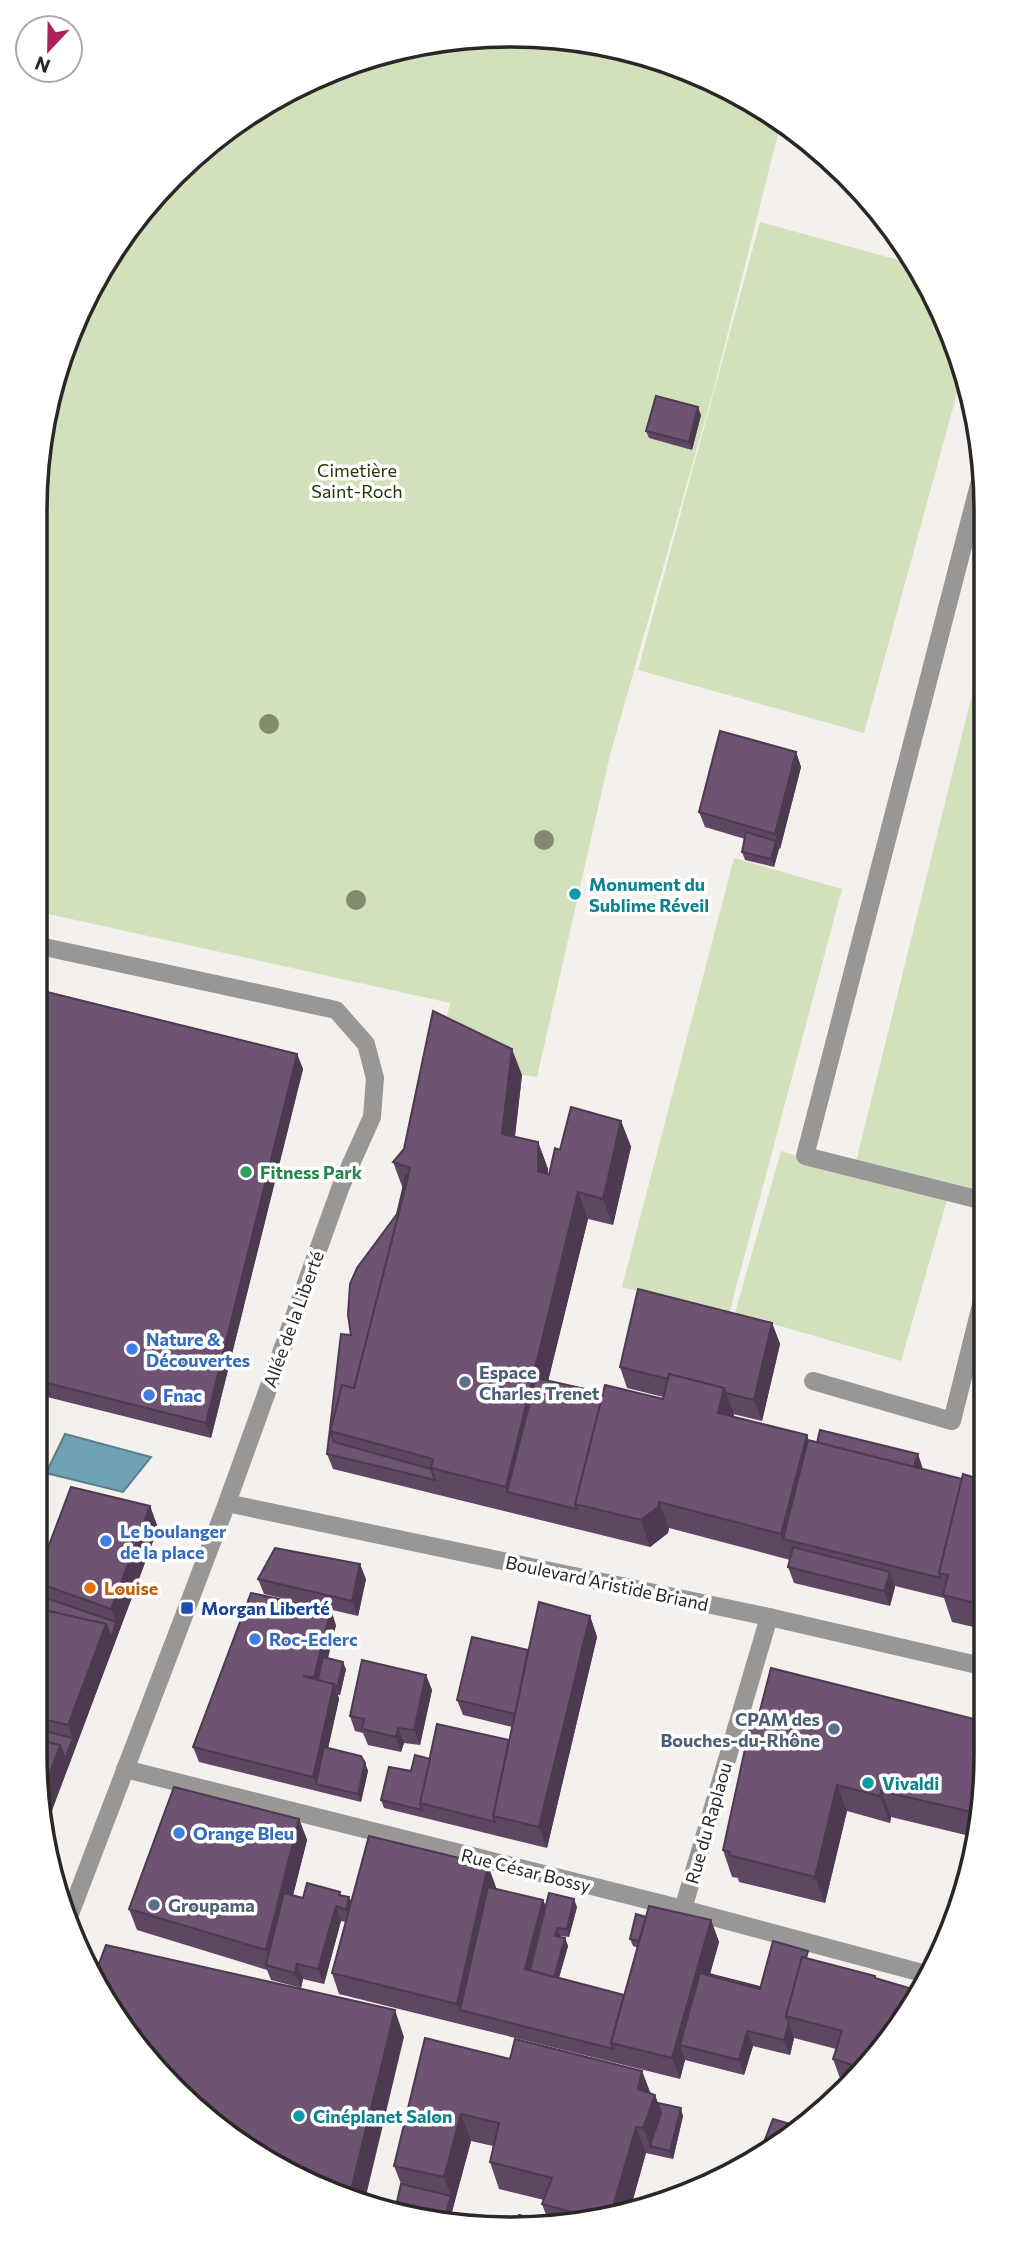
<svg xmlns="http://www.w3.org/2000/svg" width="1021" height="2264" font-family="Commissioner,sans-serif">
  <style>
    .green { fill: #d2e1bb }
    .water { fill: #6fa1b4; stroke: #5a7d8a; stroke-width: 2 }
    .lines { fill: none; stroke-linecap: round; stroke-linejoin: round }
    .minor { stroke: #999796; stroke-width: 18 }
    .tree { fill: #838a6e }
    .wall { fill: #5f4763 }
    .shaded-wall { fill: #4d3a50 }
    .building { fill: #6e5373; stroke: #4d3a50; stroke-width: 2 }
    .culture-dot { fill: #0f9aa8; stroke: #fff; stroke-width: 2.5 }
    .leisure-dot { fill: #2e9e5b; stroke: #fff; stroke-width: 2.5 }
    .shop-dot { fill: #3f7fe0; stroke: #fff; stroke-width: 2.5 }
    .service-dot { fill: #5c6f8a; stroke: #fff; stroke-width: 2.5 }
    .food-dot { fill: #e8710a; stroke: #fff; stroke-width: 2.5 }
    .transit-dot { fill: #1a4fb4; stroke: #fff; stroke-width: 2.5 }
    .labels { text-anchor: middle; dominant-baseline: central; stroke-width: 7; stroke-linejoin: round; paint-order: stroke }
    .park-label { font-size: 18px; fill: #273606; stroke: #fff }
    .culture-label { font-size: 18px; font-weight: bold; fill: #0d838f; stroke: #fff; text-anchor: start }
    .leisure-label { font-size: 18px; font-weight: bold; fill: #27864d; stroke: #fff; text-anchor: start }
    .street-label { font-size: 18px; fill: #2a2827; stroke: #fff }
    .shop-label { font-size: 18px; font-weight: bold; fill: #366cbe; stroke: #fff; text-anchor: start }
    .service-label { font-size: 18px; font-weight: bold; fill: #4e5e75; stroke: #fff; text-anchor: start }
    .food-label { font-size: 18px; font-weight: bold; fill: #c56008; stroke: #fff; text-anchor: start }
    .transit-label { font-size: 18px; font-weight: bold; fill: #164399; stroke: #fff; text-anchor: start }
    .rim { fill: none; stroke: #2a2827; stroke-width: 3.5 }
  </style>
  <rect width="100%" height="100%" fill="#f4f0ed"/>
  <g class="green">
    <path d="M510,35L603,44L692,71L781,122L713,392L610,755L537,1077L522,1075L442,1038L450,1003L35,911V510L44,418L71,329L115,247L174,175L246,115L328,71L417,44Z"/>
    <path d="M760,222L913,264L950,328L962,375L864,733L638,670Z"/>
    <path d="M983,650L984,1198L855,1165Z"/>
    <path d="M734,858L842,889L729,1314L622,1287Z"/>
    <path d="M781,1151L947,1200L901,1361L735,1313Z"/>
  </g>
  <path class="water" d="M65,1434L151,1457L123,1492L46,1473Z"/>
  <g class="lines">
    <g class="minor">
      <path d="M982,473L805,1156L984,1201"/>
      <path d="M35,945L336,1010L366,1044L375,1078L372,1117L341,1186L227,1503L67,1922"/>
      <path d="M813,1381L952,1421L985,1289"/>
      <path d="M227,1503L769,1617L986,1667"/>
      <path d="M125,1769L683,1909L926,1974"/>
      <path d="M683,1909L769,1617"/>
    </g>
  </g>
  <g class="tree">
    <circle cx="269" cy="724" r="10"/>
    <circle cx="544" cy="840" r="10"/>
    <circle cx="356" cy="900" r="10"/>
  </g>
  <g class="wall">
    <path d="M701,415L692,450L649,438L646,431Z"/>
    <path d="M796,752L801,767L780,849L779,848L774,867L745,860L742,852L745,839L705,827L699,812Z"/>
    <path d="M35,989L297,1054L303,1069L211,1438L35,1394Z"/>
    <path d="M522,1075L515,1137L538,1142L548,1169V1174L549,1175L560,1150L621,1121L631,1147L613,1225L588,1219L548,1381L603,1393L663,1399V1397L627,1388L620,1367L772,1323L780,1344L762,1421L733,1414V1417L807,1435L808,1440L962,1479L985,1481L986,1630L952,1622L944,1598L895,1586L890,1606L794,1583L788,1567L790,1560L669,1528L668,1533L650,1547L333,1469L327,1454L341,1334L351,1335L397,1214L403,1189L393,1162Z"/>
    <path d="M985,1386V1457H983L974,1430Z"/>
    <path d="M150,1506L158,1528L68,1767L35,1754V1608L40,1596L35,1583Z"/>
    <path d="M258,1579H366L358,1616L264,1594Z"/>
    <path d="M590,1616L597,1637L547,1848L384,1808L381,1800L411,1771L430,1759L509,1740L512,1727L463,1715L457,1700L528,1650Z"/>
    <path d="M336,1625L328,1658L346,1669L340,1695H338L339,1699L328,1748L365,1763L368,1771L361,1802L199,1762L193,1747Z"/>
    <path d="M426,1675L432,1690L420,1745L404,1743L401,1752L368,1745L363,1733L355,1731L350,1716Z"/>
    <path d="M752,1717L986,1754L978,1838L891,1817L890,1823L847,1811L825,1903L739,1882L738,1878L732,1877L723,1850Z"/>
    <path d="M299,1819L307,1840L293,1895L303,1898L340,1892L341,1895L349,1897L351,1901L496,1887V1889L543,1900L546,1907H577L569,1937L560,1936L559,1937L565,1938L568,1946L559,1978L624,1995L638,1948L633,1946L630,1939L646,1917L711,1920L719,1942L710,1974L760,1987L811,1959L868,2067L849,2083L841,2081L833,2059L836,2049L794,2038L790,2055L753,2046L744,2075L685,2060L680,2079L339,1994L332,1973L345,1922L341,1921L324,1984L303,1979L301,1988L271,1980L267,1970L137,1930L129,1909Z"/>
    <path d="M510,2059L642,2071L650,2093L655,2095L658,2103L683,2116L673,2159L646,2153L630,2210L603,2220L516,2228L549,2223L542,2204L544,2200L499,2189L490,2162L493,2146L471,2141L449,2223L433,2221L406,2215L398,2212L396,2206L401,2184L394,2166Z"/>
  </g>
  <g class="shaded-wall">
    <path d="M698,407L701,415L692,450L689,442Z"/>
    <path d="M796,752L801,767L780,849L775,834Z"/>
    <path d="M776,841L779,849L774,867L771,859Z"/>
    <path d="M512,1049L522,1075L512,1160L502,1134Z"/>
    <path d="M297,1054L303,1069L211,1438L206,1423Z"/>
    <path d="M621,1121L631,1147L613,1225L603,1199Z"/>
    <path d="M538,1142L548,1169L547,1198L538,1171Z"/>
    <path d="M578,1192L588,1219L520,1495L507,1492L506,1487Z"/>
    <path d="M772,1323L780,1344L762,1421L754,1400Z"/>
    <path d="M724,1388L734,1415L728,1439L718,1413Z"/>
    <path d="M807,1435L816,1462L783,1539L791,1560L781,1534Z"/>
    <path d="M918,1454L923,1469L912,1473Z"/>
    <path d="M659,1502L669,1528L668,1533L650,1547L641,1520Z"/>
    <path d="M150,1506L158,1528L47,1824L42,1795L60,1745L73,1738L68,1725L106,1624L116,1622L111,1609Z"/>
    <path d="M360,1564L366,1579L358,1616L352,1601Z"/>
    <path d="M890,1572L895,1587L890,1606L884,1591Z"/>
    <path d="M331,1610L336,1625L321,1685L317,1684L314,1677Z"/>
    <path d="M590,1616L597,1637L547,1848L539,1827Z"/>
    <path d="M343,1662L346,1669L340,1695L337,1688Z"/>
    <path d="M426,1675L432,1690L420,1745L414,1730Z"/>
    <path d="M334,1684L339,1699L320,1785L316,1784L313,1777Z"/>
    <path d="M398,1728L404,1743L401,1752L396,1737Z"/>
    <path d="M365,1763L368,1771L361,1802L358,1794Z"/>
    <path d="M837,1785L847,1811L825,1903L815,1877Z"/>
    <path d="M881,1791L891,1817L890,1823L880,1796Z"/>
    <path d="M299,1819L307,1840L275,1967H272L266,1950Z"/>
    <path d="M488,1865L496,1887L468,2012L460,2010L457,2004Z"/>
    <path d="M349,1897L355,1913L352,1925L346,1910Z"/>
    <path d="M574,1899L577,1907L569,1937L567,1929Z"/>
    <path d="M543,1900L549,1915L533,1978L525,1969Z"/>
    <path d="M336,1906L341,1921L324,1984L318,1969Z"/>
    <path d="M711,1920L719,1942L708,1981L680,2045L685,2060L680,2079L672,2058Z"/>
    <path d="M557,1928L560,1936L558,1944L555,1936Z"/>
    <path d="M565,1938L568,1946L555,1991L552,1983Z"/>
    <path d="M297,1964L303,1979L301,1988L295,1973Z"/>
    <path d="M395,2010L404,2037L365,2200L350,2194Z"/>
    <path d="M789,2023L794,2038L790,2055L784,2040Z"/>
    <path d="M747,2031L753,2046L744,2075L739,2060Z"/>
    <path d="M642,2071L652,2097L655,2095L664,2121L650,2146L643,2128L638,2089Z"/>
    <path d="M681,2108L683,2116L673,2159L670,2151Z"/>
    <path d="M461,2114L471,2141L454,2204L444,2177Z"/>
    <path d="M636,2127L646,2153L630,2210L610,2217Z"/>
    <path d="M451,2196L454,2204L449,2223H448L445,2217Z"/>
  </g>
  <g class="building">
    <path d="M656,396L698,407L689,442L646,431Z"/>
    <path d="M720,731L796,752L775,834L699,812Z"/>
    <path d="M746,832L776,841L771,859L742,852Z"/>
    <path d="M35,989L297,1054L206,1423L35,1380Z"/>
    <path d="M433,1011L512,1049L502,1134L538,1142V1171L549,1175L555,1148L560,1150L571,1107L621,1121L603,1199L578,1192L506,1487L431,1468L433,1459L330,1431L342,1385L354,1388L410,1168L393,1162L404,1149Z"/>
    <path d="M406,1176L408,1177L354,1388L342,1385L330,1431L334,1442L431,1469L435,1480L327,1454L341,1334L351,1335L348,1315L350,1284L357,1268L397,1214Z"/>
    <path d="M638,1289L772,1323L754,1400L726,1393L724,1388L669,1374L668,1379L620,1367Z"/>
    <path d="M669,1374L724,1388L718,1413L807,1435L781,1534L659,1502L658,1507L641,1520L575,1504L605,1385L663,1399Z"/>
    <path d="M536,1378L603,1393L575,1504L577,1509L507,1492Z"/>
    <path d="M985,1386V1433L974,1430Z"/>
    <path d="M820,1430L918,1454L914,1467L817,1443Z"/>
    <path d="M808,1440L962,1479L939,1573L941,1578L783,1539Z"/>
    <path d="M963,1474L985,1481L986,1606L943,1595L948,1575L939,1573Z"/>
    <path d="M71,1487L150,1506L111,1609L35,1582Z"/>
    <path d="M793,1547L890,1572L884,1591L788,1567Z"/>
    <path d="M275,1548L360,1564L352,1601L258,1579Z"/>
    <path d="M251,1593L331,1610L314,1677L303,1676L334,1684L313,1777L193,1747Z"/>
    <path d="M40,1596L116,1622L111,1638L106,1624L35,1608Z"/>
    <path d="M539,1602L590,1616L539,1827L493,1816Z"/>
    <path d="M35,1608L106,1624L68,1725L35,1717Z"/>
    <path d="M472,1637L528,1650L515,1714L457,1700Z"/>
    <path d="M323,1657L343,1662L337,1688L335,1687L334,1684L318,1680Z"/>
    <path d="M362,1660L426,1675L414,1730L398,1728L396,1737L362,1729L364,1719L350,1716Z"/>
    <path d="M771,1668L986,1722V1754L980,1814L881,1791L880,1796L837,1785L815,1877L729,1855L730,1852L723,1850L752,1717L758,1718Z"/>
    <path d="M437,1724L509,1740L493,1816L495,1822L420,1803Z"/>
    <path d="M35,1729L73,1738L65,1759L60,1745L35,1739Z"/>
    <path d="M35,1739L60,1745L42,1795L35,1754Z"/>
    <path d="M324,1747L361,1756L365,1763L358,1794L316,1784Z"/>
    <path d="M415,1755L430,1759L420,1803L422,1810L381,1800L389,1767L411,1771Z"/>
    <path d="M174,1787L299,1819L266,1950L129,1909Z"/>
    <path d="M369,1836L488,1865L457,2004L332,1973Z"/>
    <path d="M307,1883L340,1892L339,1895L349,1897L346,1910L336,1906L318,1969L297,1964L295,1973L266,1965L284,1893L303,1898Z"/>
    <path d="M488,1887L543,1900L525,1969L624,1995L611,2043L613,2049L460,2010Z"/>
    <path d="M549,1893L574,1899L567,1929L557,1928L555,1936L565,1938L554,1977L530,1970Z"/>
    <path d="M649,1906L711,1920L672,2058L611,2043Z"/>
    <path d="M636,1914L646,1917L639,1941L630,1939Z"/>
    <path d="M773,1941L808,1951L806,1958L802,1957L786,2016L789,2023L784,2040L747,2031L739,2060L680,2045L700,1973L760,1989Z"/>
    <path d="M106,1945L395,2010L350,2194L273,2165L153,2067L99,1991L93,1980Z"/>
    <path d="M802,1957L875,1976V1978L916,1990L868,2067L866,2069L833,2059L842,2031L786,2016Z"/>
    <path d="M705,1973L760,1987V1989L704,1974Z"/>
    <path d="M425,2038L510,2059L515,2039L642,2071L638,2089L655,2095L643,2128L636,2127L610,2217L603,2220L542,2204L552,2178L490,2162L499,2123L461,2114L444,2177L394,2166Z"/>
    <path d="M658,2103L681,2108L670,2151L650,2146L661,2113Z"/>
    <path d="M773,2119L797,2126L763,2153L760,2152Z"/>
    <path d="M401,2184L451,2196L445,2217L396,2206Z"/>
    <path d="M519,2215L549,2223L548,2225L516,2228Z"/>
  </g>
  <g class="culture-dot">
    <circle cx="575" cy="894" r="7"/>
    <circle cx="868" cy="1783" r="7"/>
    <circle cx="299" cy="2116" r="7"/>
  </g>
  <circle class="leisure-dot" cx="246" cy="1172" r="7"/>
  <g class="shop-dot">
    <circle cx="132" cy="1349" r="7"/>
    <circle cx="149" cy="1395" r="7"/>
    <circle cx="106" cy="1541" r="7"/>
    <circle cx="255" cy="1639" r="7"/>
    <circle cx="179" cy="1833" r="7"/>
  </g>
  <g class="service-dot">
    <circle cx="465" cy="1382" r="7"/>
    <circle cx="834" cy="1729" r="7"/>
    <circle cx="154" cy="1905" r="7"/>
  </g>
  <circle class="food-dot" cx="90" cy="1588" r="7"/>
  <rect class="transit-dot" x="180" y="1601" width="14" height="14" rx="3.5"/>
  <g class="labels">
    <g class="park-label">
      <text x="357" y="470">Cimetière<tspan x="357" dy="21">Saint-Roch</tspan></text>
    </g>
    <g class="culture-label">
      <text x="589" y="884">Monument du<tspan x="589" dy="21">Sublime Réveil</tspan></text>
      <text x="882" y="1783">Vivaldi</text>
      <text x="313" y="2116">Cinéplanet Salon</text>
    </g>
    <g class="leisure-label">
      <text x="260" y="1172">Fitness Park</text>
    </g>
    <g class="street-label">
      <text transform="translate(293 1319) rotate(-70)">Allée de la Liberté</text>
      <text transform="translate(607 1583) rotate(12)">Boulevard Aristide Briand</text>
      <text transform="translate(708 1823) rotate(-74)">Rue du Raplaou</text>
      <text transform="translate(526 1870) rotate(14)">Rue César Bossy</text>
    </g>
    <g class="shop-label">
      <text x="146" y="1339">Nature &amp;<tspan x="146" dy="21">Découvertes</tspan></text>
      <text x="163" y="1395">Fnac</text>
      <text x="120" y="1531">Le boulanger<tspan x="120" dy="21">de la place</tspan></text>
      <text x="269" y="1639">Roc-Eclerc</text>
      <text x="193" y="1833">Orange Bleu</text>
    </g>
    <g class="service-label">
      <text x="479" y="1372">Espace<tspan x="479" dy="21">Charles Trenet</tspan></text>
      <text x="820" y="1719" text-anchor="end">CPAM des<tspan x="820" dy="21">Bouches-du-Rhône</tspan></text>
      <text x="168" y="1905">Groupama</text>
    </g>
    <g class="food-label">
      <text x="104" y="1588">Louise</text>
    </g>
    <g class="transit-label">
      <text x="201" y="1608">Morgan Liberté</text>
    </g>
  </g>
  <path d="M0 0H1021V2264H0ZM510 47H511A463 463 0 0 1 974 510V1754A463 463 0 0 1 511 2217H510A463 463 0 0 1 47 1754V510A463 463 0 0 1 510 47Z" fill="#fff" fill-rule="evenodd"/>
  <path class="rim" d="M510 47H511A463 463 0 0 1 974 510V1754A463 463 0 0 1 511 2217H510A463 463 0 0 1 47 1754V510A463 463 0 0 1 510 47Z"/>
  <g transform="translate(49 49) rotate(202)"><circle r="33" fill="#ffffff" stroke="#aaa9a9" stroke-width="2"/>
  <path d="M0-5L12 26L0 18L-12 26Z" fill="#ac205e"/>
  <text y="-10" font-size="19" font-weight="bold" text-anchor="middle" fill="#2a2827">N</text>
  </g>
</svg>
